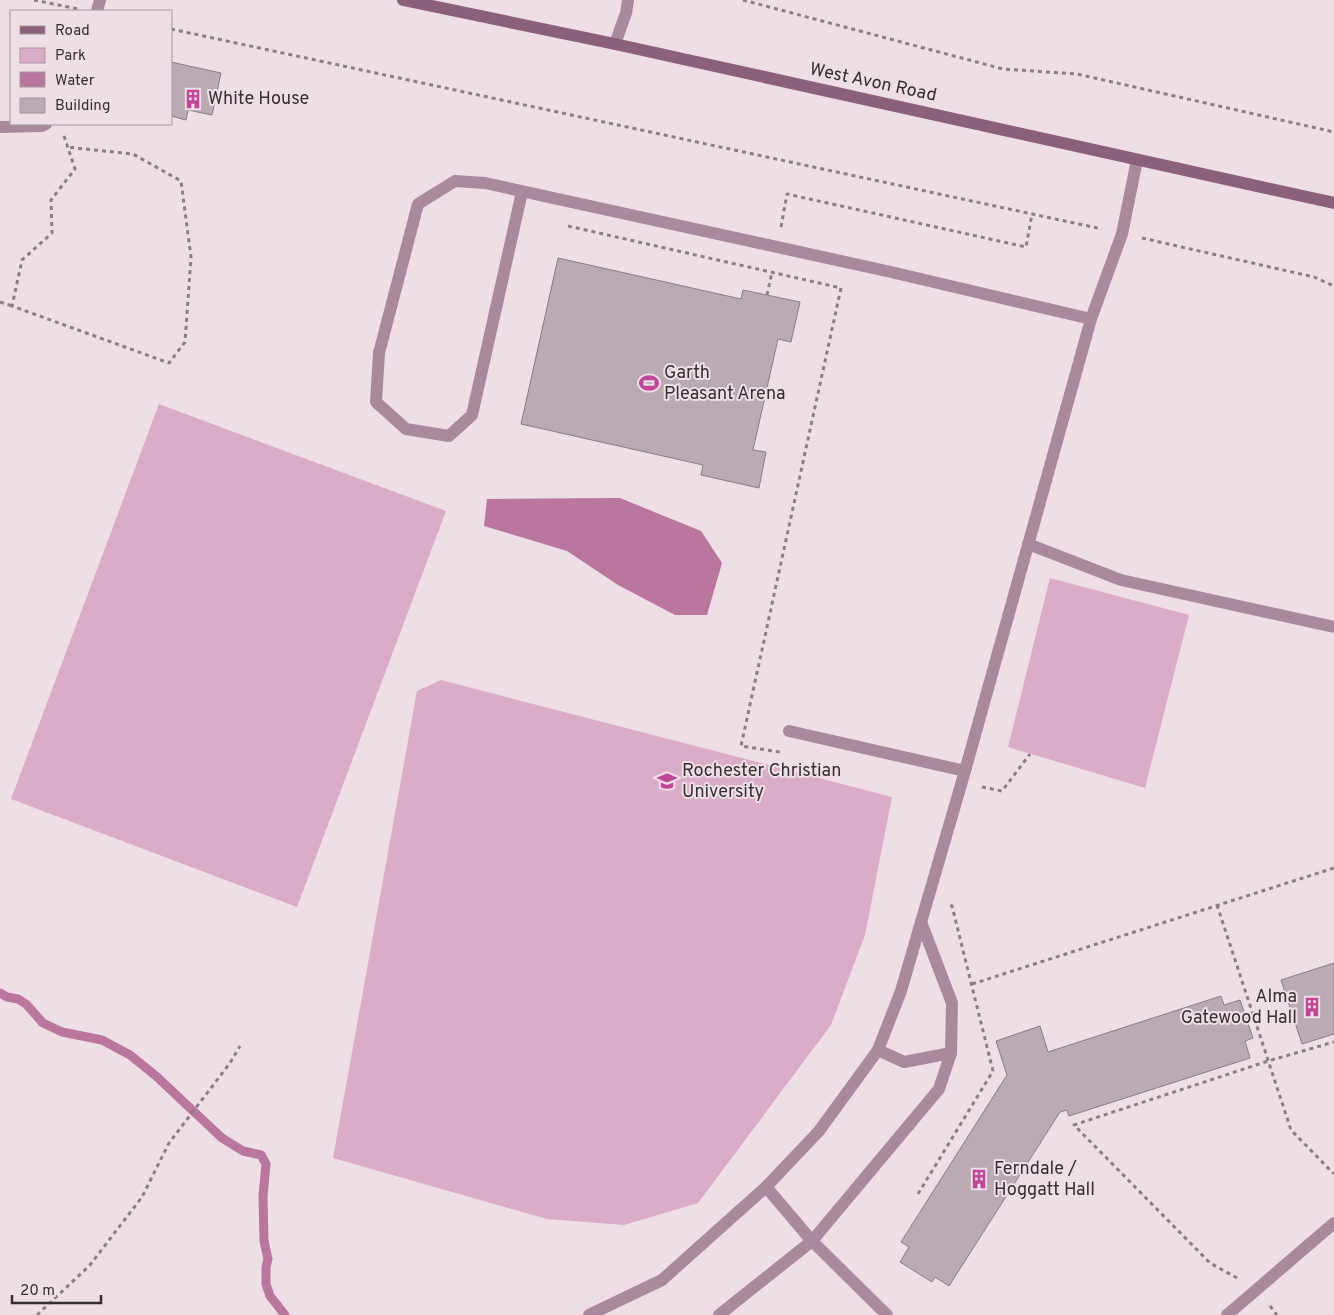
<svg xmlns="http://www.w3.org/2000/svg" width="1334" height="1315" font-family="Overpass,sans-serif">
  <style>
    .green { fill: #dbacc7 }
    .water { fill: #ba769f }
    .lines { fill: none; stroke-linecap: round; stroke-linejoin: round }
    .stream { stroke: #ba769f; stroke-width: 9 }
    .building { fill: #baaab3; stroke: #8b7c84 }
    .path { stroke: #8a7f85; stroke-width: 3; stroke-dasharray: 4 4; stroke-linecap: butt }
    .service { stroke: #a98a9c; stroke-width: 12 }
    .minor { stroke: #a98a9c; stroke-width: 12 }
    .secondary { stroke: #8b607a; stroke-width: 12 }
    .labels { text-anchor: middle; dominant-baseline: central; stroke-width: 4; stroke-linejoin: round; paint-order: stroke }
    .street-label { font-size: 18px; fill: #352f33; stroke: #eedee6 }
    .poi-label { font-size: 18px; fill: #352f33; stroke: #eedee6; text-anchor: start }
  </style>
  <rect width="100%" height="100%" fill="#eedee6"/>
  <g class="green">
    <path d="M159,404L446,511L297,907L11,799Z"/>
    <path d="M1050,578L1189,615L1145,788L1008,747Z"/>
    <path d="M441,680L892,797L865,935L831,1025L698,1203L624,1225L547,1219L333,1158L417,691Z"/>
  </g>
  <path class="water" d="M620,498L701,531L722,563L707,615H675L618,585L567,551L484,526L487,499Z"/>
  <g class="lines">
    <path class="stream" d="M0,993L7,997L18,999L26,1004L43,1023L62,1032L102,1040L130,1055L156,1076L222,1138L243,1151L261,1155L266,1164L263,1196L264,1241L268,1259L266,1267V1284L270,1296L285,1315"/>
  </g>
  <g class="building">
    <path d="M171,62L221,73L212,115L188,110L186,120L171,116Z"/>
    <path d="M558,258L741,299L743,290L800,302L791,342L778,339L753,450L766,452L759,488L701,475L703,465L521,424Z"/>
    <path d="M1334,963V1034L1302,1044L1281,980Z"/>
    <path d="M1221,996L1224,1005L1240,1000L1253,1038L1245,1041L1250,1058L1069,1116L1067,1110L1060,1112L949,1286L935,1277L932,1282L900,1262L909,1247L901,1242L1007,1075L996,1041L1040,1026L1048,1052Z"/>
  </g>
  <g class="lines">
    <g class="path">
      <path d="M34,0L78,9"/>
      <path d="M743,0L1003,69L1077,74L1334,132"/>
      <path d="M171,29L1102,229"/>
      <path d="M64,136L75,169L51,200L52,233L22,260L12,306L169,363L185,342L191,257L181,181L133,154L66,147"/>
      <path d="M568,226L841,288L741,746L780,752"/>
      <path d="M781,227L787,194L1026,247L1032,214"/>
      <path d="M1142,238L1314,277L1334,286"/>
      <path d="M767,295L772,272"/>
      <path d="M0,302L12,306"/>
      <path d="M982,787L1002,791L1030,754"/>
      <path d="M1217,905L1291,1130L1334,1174"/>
      <path d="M972,984L1334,868"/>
      <path d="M918,1194L993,1071L952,906L949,905"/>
      <path d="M1237,1278L1210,1263L1074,1125L1268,1061L1334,1042"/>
      <path d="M1270,1306L1277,1315"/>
      <path d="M37,1315L90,1265L142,1197L169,1143L230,1063L240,1046"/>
    </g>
    <g class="service">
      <path d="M97,11L100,0"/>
      <path d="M0,127L42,126L46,124"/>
      <path d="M522,192L472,415L449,436L406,429L376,402L379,353L418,204L455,181L485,183L891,272L1091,319"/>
      <path d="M1028,544L1121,580L1334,627"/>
      <path d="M789,731L965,771"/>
      <path d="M921,922L952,1003L951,1053"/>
      <path d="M766,1187L812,1241L939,1089L951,1053L904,1062L878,1050"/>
      <path d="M589,1315L662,1280L766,1187L819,1131L878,1050L901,991L965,771L1091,319L1122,234L1137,160"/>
      <path d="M719,1315L812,1241L887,1315"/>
      <path d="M1227,1315L1334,1223"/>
    </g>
    <path class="minor" d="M615,44L626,13L628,0"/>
    <path class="secondary" d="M403,0L615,44L1334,203"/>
  </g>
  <defs>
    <symbol id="building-bare" viewBox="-9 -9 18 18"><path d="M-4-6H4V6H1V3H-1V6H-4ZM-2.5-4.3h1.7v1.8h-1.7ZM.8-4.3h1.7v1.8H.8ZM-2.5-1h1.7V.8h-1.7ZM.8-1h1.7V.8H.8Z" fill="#c24798" stroke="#eedee6" stroke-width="2.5" paint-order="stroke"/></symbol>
    <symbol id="stadium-bare" viewBox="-9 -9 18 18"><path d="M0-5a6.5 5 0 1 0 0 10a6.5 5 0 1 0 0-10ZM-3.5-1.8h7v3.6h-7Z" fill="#c24798" stroke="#eedee6" stroke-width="2.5" paint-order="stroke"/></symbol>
    <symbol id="university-bare" viewBox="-9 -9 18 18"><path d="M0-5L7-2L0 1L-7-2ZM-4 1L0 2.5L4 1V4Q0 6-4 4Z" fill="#c24798" stroke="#eedee6" stroke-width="2.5" paint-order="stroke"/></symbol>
  </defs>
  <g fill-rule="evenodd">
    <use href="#building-bare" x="179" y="85" width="28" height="28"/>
    <use href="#stadium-bare" x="635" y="369" width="28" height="28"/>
    <use href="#university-bare" x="653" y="767" width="28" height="28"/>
    <use href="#building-bare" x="1298" y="993" width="28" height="28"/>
    <use href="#building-bare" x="965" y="1165" width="28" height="28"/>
  </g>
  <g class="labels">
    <g class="street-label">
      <text transform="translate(873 83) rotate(12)">West Avon Road</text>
    </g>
    <g class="poi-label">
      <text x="208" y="99">White House</text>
      <text x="664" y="373">Garth<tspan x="664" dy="21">Pleasant Arena</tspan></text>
      <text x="682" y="771">Rochester Christian<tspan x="682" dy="21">University</tspan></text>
      <text x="1297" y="997" text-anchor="end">Alma<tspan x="1297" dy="21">Gatewood Hall</tspan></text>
      <text x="994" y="1169">Ferndale /<tspan x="994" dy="21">Hoggatt Hall</tspan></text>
    </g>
  </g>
  <rect x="10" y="10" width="162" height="115" fill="#eedee6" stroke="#a4989e"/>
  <rect x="20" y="26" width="25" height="8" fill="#8b607a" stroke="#a4989e"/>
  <text x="55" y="35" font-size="15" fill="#352f33">Road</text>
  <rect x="20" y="48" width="25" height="15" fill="#dbacc7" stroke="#a4989e"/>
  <text x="55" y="60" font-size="15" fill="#352f33">Park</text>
  <rect x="20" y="72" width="25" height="15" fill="#ba769f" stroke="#a4989e"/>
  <text x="55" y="85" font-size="15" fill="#352f33">Water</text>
  <rect x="20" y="98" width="25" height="15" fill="#baaab3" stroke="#a4989e"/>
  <text x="55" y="110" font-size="15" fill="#352f33">Building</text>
  <path d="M12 1295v8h89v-8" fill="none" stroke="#352f33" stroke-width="2.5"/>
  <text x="20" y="1295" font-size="15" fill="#352f33" stroke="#eedee6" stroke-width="4" paint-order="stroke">20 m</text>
</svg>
